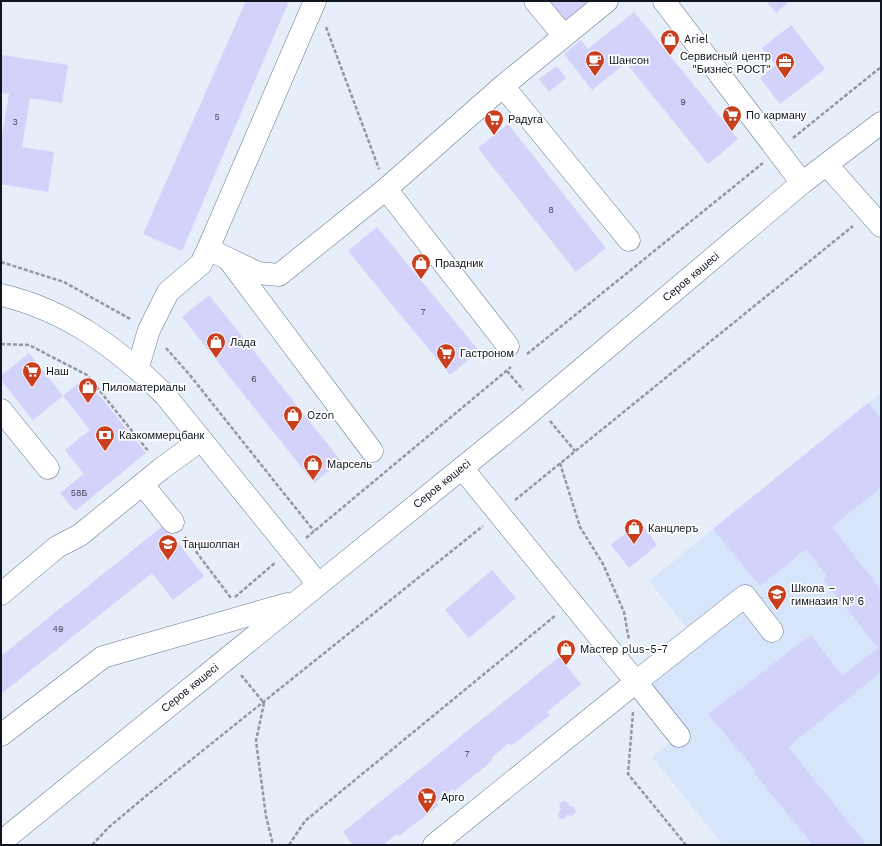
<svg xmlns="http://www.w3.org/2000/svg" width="882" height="846" font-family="'Work Sans',sans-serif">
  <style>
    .built { fill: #d7e5fb }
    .building { fill: #d2d2fa }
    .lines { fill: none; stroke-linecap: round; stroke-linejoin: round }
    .minor-casing { stroke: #657691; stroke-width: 23 }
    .path { stroke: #9198a4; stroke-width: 2.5; stroke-dasharray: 4 2; stroke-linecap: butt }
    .minor { stroke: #fff; stroke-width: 22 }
    .labels { text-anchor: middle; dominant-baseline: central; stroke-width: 3.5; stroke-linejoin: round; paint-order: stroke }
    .number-label { font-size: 9px; fill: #404556 }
    .poi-label { font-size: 11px; fill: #0f1620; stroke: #fff; text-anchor: start }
    .street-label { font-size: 11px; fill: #0f1620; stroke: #fff }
  </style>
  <rect width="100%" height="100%" fill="#e6eefa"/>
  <path class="built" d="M881,393V845H723L652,757L683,733L652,694L655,674L698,642L649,581Z"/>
  <g class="building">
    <path d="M246,1H289L182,251L143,234Z"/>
    <path d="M548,1H597L568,25Z"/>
    <path d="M766,1H790L776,13Z"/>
    <path d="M634,12L738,139L708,164L626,63L592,90L564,54L581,40L588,49Z"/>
    <path d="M791,25L825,69L780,104L760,78L776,65L762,48Z"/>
    <path d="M1,55L68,65L62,103L30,98L22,147L54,152L48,192L1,184V142L9,94L1,93Z"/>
    <path d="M557,66L566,78L549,92L539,79Z"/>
    <path d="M508,124L606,248L576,272L478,148Z"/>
    <path d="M377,227L479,351L450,375L348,251Z"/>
    <path d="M209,295L341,461L314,483L182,317Z"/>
    <path d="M29,353L63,396L33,420L1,380V376Z"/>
    <path d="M85,378L146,453L75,511L60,493L84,474L65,450L90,430L63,396Z"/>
    <path d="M868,403L881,419V487L832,527L881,590V672L788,747L867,845H813L755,774L757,772L708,714L811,635L842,676L878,648L823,579L827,576L806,549L760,586L713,529Z"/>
    <path d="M640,522L657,545L629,568L611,545Z"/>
    <path d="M164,525L204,576L173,600L152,573L1,694V656Z"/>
    <path d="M492,570L516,598L469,638L445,610Z"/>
    <path d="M559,657L581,684L547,712L550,715L511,746L509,743L491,758L493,760L455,791L453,789L445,795L436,802L439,805L399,836L397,834L383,845H353L343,832Z"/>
    <path d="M563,801L568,802L569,806L574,807L576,812L572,816L567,815L564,819L559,818L558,813L561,809L559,804Z"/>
  </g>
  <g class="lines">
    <defs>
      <g id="minor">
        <path d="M535,1L564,36"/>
        <path d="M664,1L802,183"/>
        <path d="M503,86L629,240"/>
        <path d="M827,165L881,226"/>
        <path d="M386,189L508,346"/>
        <path d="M208,249L315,1"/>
        <path d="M229,260L372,451"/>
        <path d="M1,295C66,310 119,349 165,395L318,584"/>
        <path d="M138,367L149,330L168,292L201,264L208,249L258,273L279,275L386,189L503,86L607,1"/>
        <path d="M1,410L48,468"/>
        <path d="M143,485L173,522"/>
        <path d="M1,594L57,547L80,535L161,469L201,440"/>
        <path d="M1,735L103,657L287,604"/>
        <path d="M679,736L636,682L745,596L772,631"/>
        <path d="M1,842L520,421L802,183L881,123"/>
        <path d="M434,845L636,682L462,468"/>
      </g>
    </defs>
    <use href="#minor" class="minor-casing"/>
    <g class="path">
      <path d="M326,27L379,169"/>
      <path d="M793,138L881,67"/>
      <path d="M1,262L64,282L132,320"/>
      <path d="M1,344L29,345L87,375L149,452"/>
      <path d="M166,348L189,374L314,531"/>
      <path d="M527,354L763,163"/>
      <path d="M507,371L523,390"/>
      <path d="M550,421L575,451"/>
      <path d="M560,463L580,527L603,564L624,612L629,640"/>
      <path d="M515,500L853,226"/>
      <path d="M185,537L231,598"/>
      <path d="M306,538L511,367"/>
      <path d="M235,597L276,562"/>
      <path d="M241,675L264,703L256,741L266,816L273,845"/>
      <path d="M633,712L628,774L686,845"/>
      <path d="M92,845L109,827L146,796L483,526"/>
      <path d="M289,845L305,821L556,615"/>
    </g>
    <use href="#minor" class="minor"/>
  </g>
  <defs>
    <symbol id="shop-pin" viewBox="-11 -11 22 30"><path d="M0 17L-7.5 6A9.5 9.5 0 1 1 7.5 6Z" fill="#c93f1e" stroke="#fff"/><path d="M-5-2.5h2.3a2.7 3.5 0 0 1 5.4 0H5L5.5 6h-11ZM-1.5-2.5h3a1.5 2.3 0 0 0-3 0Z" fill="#fff"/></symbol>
    <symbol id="cafe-pin" viewBox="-11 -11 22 30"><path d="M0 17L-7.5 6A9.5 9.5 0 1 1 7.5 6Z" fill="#c93f1e" stroke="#fff"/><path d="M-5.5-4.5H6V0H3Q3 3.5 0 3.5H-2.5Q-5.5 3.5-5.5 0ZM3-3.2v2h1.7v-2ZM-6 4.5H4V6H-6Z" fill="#fff"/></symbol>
    <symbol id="office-pin" viewBox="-11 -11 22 30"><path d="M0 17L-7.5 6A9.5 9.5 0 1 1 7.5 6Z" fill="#c93f1e" stroke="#fff"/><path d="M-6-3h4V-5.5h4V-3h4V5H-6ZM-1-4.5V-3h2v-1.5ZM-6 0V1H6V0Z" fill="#fff"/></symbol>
    <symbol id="supermarket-pin" viewBox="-11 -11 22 30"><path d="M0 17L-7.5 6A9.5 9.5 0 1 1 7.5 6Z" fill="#c93f1e" stroke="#fff"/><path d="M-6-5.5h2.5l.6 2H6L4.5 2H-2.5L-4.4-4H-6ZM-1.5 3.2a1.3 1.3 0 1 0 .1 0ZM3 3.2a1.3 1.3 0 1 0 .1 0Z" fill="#fff"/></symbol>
    <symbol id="bank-pin" viewBox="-11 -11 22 30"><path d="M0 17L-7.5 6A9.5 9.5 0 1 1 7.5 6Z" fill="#c93f1e" stroke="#fff"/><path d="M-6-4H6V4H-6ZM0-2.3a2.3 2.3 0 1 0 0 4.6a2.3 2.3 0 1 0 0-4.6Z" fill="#fff"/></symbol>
    <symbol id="school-pin" viewBox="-11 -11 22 30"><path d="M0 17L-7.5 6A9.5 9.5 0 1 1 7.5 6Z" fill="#c93f1e" stroke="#fff"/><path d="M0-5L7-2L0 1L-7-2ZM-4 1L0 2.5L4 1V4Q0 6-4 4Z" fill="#fff"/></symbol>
  </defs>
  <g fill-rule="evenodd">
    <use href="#shop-pin" x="659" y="28" width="22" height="30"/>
    <use href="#cafe-pin" x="584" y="49" width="22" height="30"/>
    <use href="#office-pin" x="774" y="51" width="22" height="30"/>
    <use href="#supermarket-pin" x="721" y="104" width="22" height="30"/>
    <use href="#supermarket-pin" x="483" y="108" width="22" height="30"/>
    <use href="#shop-pin" x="410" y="252" width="22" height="30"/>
    <use href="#shop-pin" x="205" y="331" width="22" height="30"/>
    <use href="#supermarket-pin" x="435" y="342" width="22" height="30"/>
    <use href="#supermarket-pin" x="21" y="360" width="22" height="30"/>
    <use href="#shop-pin" x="77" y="376" width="22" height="30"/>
    <use href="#shop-pin" x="282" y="404" width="22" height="30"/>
    <use href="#bank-pin" x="94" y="424" width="22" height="30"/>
    <use href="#shop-pin" x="302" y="453" width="22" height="30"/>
    <use href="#shop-pin" x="623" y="517" width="22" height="30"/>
    <use href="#school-pin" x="157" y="533" width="22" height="30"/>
    <use href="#school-pin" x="766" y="583" width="22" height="30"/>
    <use href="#shop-pin" x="555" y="638" width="22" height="30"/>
    <use href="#supermarket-pin" x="416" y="786" width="22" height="30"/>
  </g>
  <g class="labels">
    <g class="number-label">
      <text x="683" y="102">9</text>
      <text x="217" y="117">5</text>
      <text x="15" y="122">3</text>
      <text x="551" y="210">8</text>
      <text x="423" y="312">7</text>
      <text x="254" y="379">6</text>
      <text x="79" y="493">58Б</text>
      <text x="58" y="629">49</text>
      <text x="467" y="754">7</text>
    </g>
    <g class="poi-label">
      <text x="684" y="39">Ariel</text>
      <text x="771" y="56" text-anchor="end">Сервисный центр<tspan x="771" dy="13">"Бизнес РОСТ"</tspan></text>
      <text x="609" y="60">Шансон</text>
      <text x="746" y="115">По карману</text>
      <text x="508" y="119">Радуга</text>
      <text x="435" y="263">Праздник</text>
      <text x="230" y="342">Лада</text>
      <text x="460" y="353">Гастроном</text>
      <text x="46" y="371">Наш</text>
      <text x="102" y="387">Пиломатериалы</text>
      <text x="307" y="415">Ozon</text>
      <text x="119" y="435">Казкоммерцбанк</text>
      <text x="327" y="464">Марсель</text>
      <text x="648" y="528">Канцлеръ</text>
      <text x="182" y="544">Таңшолпан</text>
      <text x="791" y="588">Школа –<tspan x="791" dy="13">гимназия № 6</tspan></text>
      <text x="580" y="649">Мастер plus-5-7</text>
      <text x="441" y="797">Арго</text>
    </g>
    <g class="street-label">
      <text transform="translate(691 277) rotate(-40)">Серов көшесі</text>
      <text transform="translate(442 484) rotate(-39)">Серов көшесі</text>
      <text transform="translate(190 688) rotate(-39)">Серов көшесі</text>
    </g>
  </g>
  <rect width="882" height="846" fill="none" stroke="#0f1620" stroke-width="4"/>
</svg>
